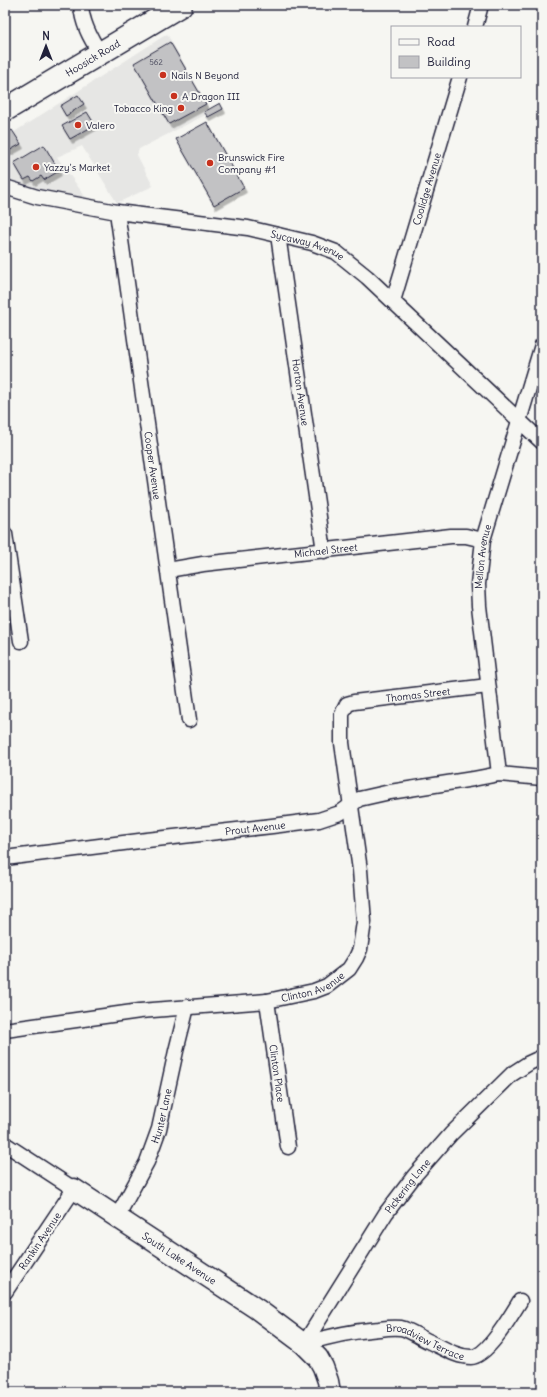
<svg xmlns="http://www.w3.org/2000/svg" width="547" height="1397" font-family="Delius,sans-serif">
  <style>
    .built { fill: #e6e6e4 }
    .building { fill: #c2c2c4; stroke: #22223b; filter: url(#shadow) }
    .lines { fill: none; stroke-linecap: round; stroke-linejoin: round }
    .street-casing { stroke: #22223b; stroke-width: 17 }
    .secondary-casing { stroke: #22223b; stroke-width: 23 }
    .highway-casing { stroke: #22223b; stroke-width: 25 }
    .street { stroke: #f6f6f2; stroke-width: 14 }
    .secondary { stroke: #f6f6f2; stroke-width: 20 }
    .highway { stroke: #f6f6f2; stroke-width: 22 }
    .poi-dot { fill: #c8321e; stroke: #f6f6f2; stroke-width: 1.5 }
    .labels { text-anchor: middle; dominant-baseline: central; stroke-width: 4; stroke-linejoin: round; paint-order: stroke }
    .number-label { font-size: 8px; fill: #4a4a5d }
    .street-label { font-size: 10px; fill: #22223b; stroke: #f6f6f2 }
    .poi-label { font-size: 10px; fill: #22223b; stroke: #f6f6f2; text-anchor: start }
  </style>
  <defs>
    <filter id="shadow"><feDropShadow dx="2.5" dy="4.5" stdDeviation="0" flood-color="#0004"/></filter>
  </defs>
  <rect width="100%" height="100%" fill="#f6f6f2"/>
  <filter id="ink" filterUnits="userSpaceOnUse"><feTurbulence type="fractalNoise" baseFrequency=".025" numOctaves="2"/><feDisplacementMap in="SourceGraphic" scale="8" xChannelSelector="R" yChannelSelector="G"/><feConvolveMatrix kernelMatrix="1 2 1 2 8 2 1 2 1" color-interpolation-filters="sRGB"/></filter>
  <g filter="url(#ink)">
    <g class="built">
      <path d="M135,5H160L142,15Z"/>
      <path d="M167,34L211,112L139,149L137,155L153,186L117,203L82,146L57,157L86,198L38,190L5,178V138Z"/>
    </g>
    <g class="building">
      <path d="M170,42L206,104L169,124L134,63Z"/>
      <path d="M78,95L84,104L66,116L60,106Z"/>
      <path d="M220,103L223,109L208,117L204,112Z"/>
      <path d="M87,112L95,125L70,139L62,126Z"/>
      <path d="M207,122L244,188L214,205L176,139Z"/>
      <path d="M12,130L21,144L5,153V134Z"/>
      <path d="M44,145L59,171L44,180L41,176L33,181L30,177L24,180L14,163Z"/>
    </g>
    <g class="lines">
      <defs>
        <g id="street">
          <path d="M81,5C82,23 90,38 100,53"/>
          <path d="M475,27L481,5"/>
          <path id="s1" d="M5,187L37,197L117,212L248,228L312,243L336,252L367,277L542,442"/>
          <path id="s2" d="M117,212L189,720"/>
          <path id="s3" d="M278,235L324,551"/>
          <path id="s4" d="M393,301L460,77"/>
          <path d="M5,534L21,641"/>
          <path id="s5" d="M168,570L203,564L451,536H466L483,540"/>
          <path id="s6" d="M499,774L479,606L478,584L483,540L542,345"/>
          <path id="s7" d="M5,858L147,840L272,826L319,820L340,813L359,799L390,792L473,779L499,774L542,778"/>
          <path id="s8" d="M267,1001L288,1147"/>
          <path id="s9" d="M5,1030L140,1011L267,1001L314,991L327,986L349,969L356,958L360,949L364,922L360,870L342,743V714L347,704L354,702L488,686"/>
          <path d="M5,1144L74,1189L5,1292"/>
          <path id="s10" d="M117,1217L147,1162L159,1129L176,1051L187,1007"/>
          <path id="s11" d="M304,1344L386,1213L415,1175L451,1134L512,1074L529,1063L542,1057"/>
          <path id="s12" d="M304,1344C329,1336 354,1331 379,1329C386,1328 394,1327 401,1328C410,1330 419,1337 428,1341C442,1347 456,1357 471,1357C487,1357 512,1314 520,1301"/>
        </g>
        <g id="secondary">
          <path id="s13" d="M74,1189L257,1309L304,1344L318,1358L323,1367L328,1381L330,1392"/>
        </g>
        <g id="highway">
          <path id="s14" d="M5,110L181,5"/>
        </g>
      </defs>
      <use href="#street" class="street-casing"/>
      <use href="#secondary" class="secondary-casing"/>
      <use href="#highway" class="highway-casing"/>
      <use href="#street" class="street"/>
      <use href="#secondary" class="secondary"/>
      <use href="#highway" class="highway"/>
    </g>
  </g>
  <g class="poi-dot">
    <circle cx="163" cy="75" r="4"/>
    <circle cx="174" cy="96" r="4"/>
    <circle cx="181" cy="108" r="4"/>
    <circle cx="78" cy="125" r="4"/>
    <circle cx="210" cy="163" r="4"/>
    <circle cx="36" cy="167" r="4"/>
  </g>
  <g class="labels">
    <g class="number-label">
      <text x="156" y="62">562</text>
    </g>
    <g class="street-label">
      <text stroke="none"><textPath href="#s14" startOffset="102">Hoosick Road</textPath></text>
      <text stroke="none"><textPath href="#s4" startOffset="117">Coolidge Avenue</textPath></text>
      <text stroke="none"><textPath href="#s1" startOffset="309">Sycaway Avenue</textPath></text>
      <text stroke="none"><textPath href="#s3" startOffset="159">Horton Avenue</textPath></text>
      <text stroke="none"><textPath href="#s2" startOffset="256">Cooper Avenue</textPath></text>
      <text stroke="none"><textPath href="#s5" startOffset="159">Michael Street</textPath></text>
      <text stroke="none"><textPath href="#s6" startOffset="219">Mellon Avenue</textPath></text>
      <text stroke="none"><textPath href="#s9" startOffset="696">Thomas Street</textPath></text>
      <text stroke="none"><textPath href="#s7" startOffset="252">Prout Avenue</textPath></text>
      <text stroke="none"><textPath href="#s9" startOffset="312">Clinton Avenue</textPath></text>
      <text stroke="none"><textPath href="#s8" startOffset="73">Clinton Place</textPath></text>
      <text stroke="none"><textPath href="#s10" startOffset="111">Hunter Lane</textPath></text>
      <text stroke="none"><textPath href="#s11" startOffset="189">Pickering Lane</textPath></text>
      <text transform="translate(40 1241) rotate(-56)">Rankin Avenue</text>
      <text stroke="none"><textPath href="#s13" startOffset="126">South Lake Avenue</textPath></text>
      <text stroke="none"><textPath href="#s12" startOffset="126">Broadview Terrace</textPath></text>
    </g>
    <g class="poi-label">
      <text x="171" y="75">Nails N Beyond</text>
      <text x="182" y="96">A Dragon III</text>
      <text x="173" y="108" text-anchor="end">Tobacco King</text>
      <text x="86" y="125">Valero</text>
      <text x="218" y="157">Brunswick Fire<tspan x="218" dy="12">Company #1</tspan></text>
      <text x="44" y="167">Yazzy's Market</text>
    </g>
  </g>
  <rect width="547" height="1397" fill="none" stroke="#f6f6f2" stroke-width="20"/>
  <rect x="10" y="10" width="527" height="1377" fill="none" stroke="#22223b" stroke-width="1.5" filter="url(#ink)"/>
  <rect x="391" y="26" width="130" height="52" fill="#f6f6f2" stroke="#a1a1a9"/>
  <rect x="399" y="39" width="20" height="6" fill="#f6f6f2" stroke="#a1a1a9"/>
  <text x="427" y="46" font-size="12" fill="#22223b">Road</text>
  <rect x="399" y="56" width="20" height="12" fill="#c2c2c4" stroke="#a1a1a9"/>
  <text x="427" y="66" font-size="12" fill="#22223b">Building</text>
  <g transform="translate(46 46)" stroke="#f6f6f2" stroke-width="3" paint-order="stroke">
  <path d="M0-3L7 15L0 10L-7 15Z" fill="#22223b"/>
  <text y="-6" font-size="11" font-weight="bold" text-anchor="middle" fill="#22223b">N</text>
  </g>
</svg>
